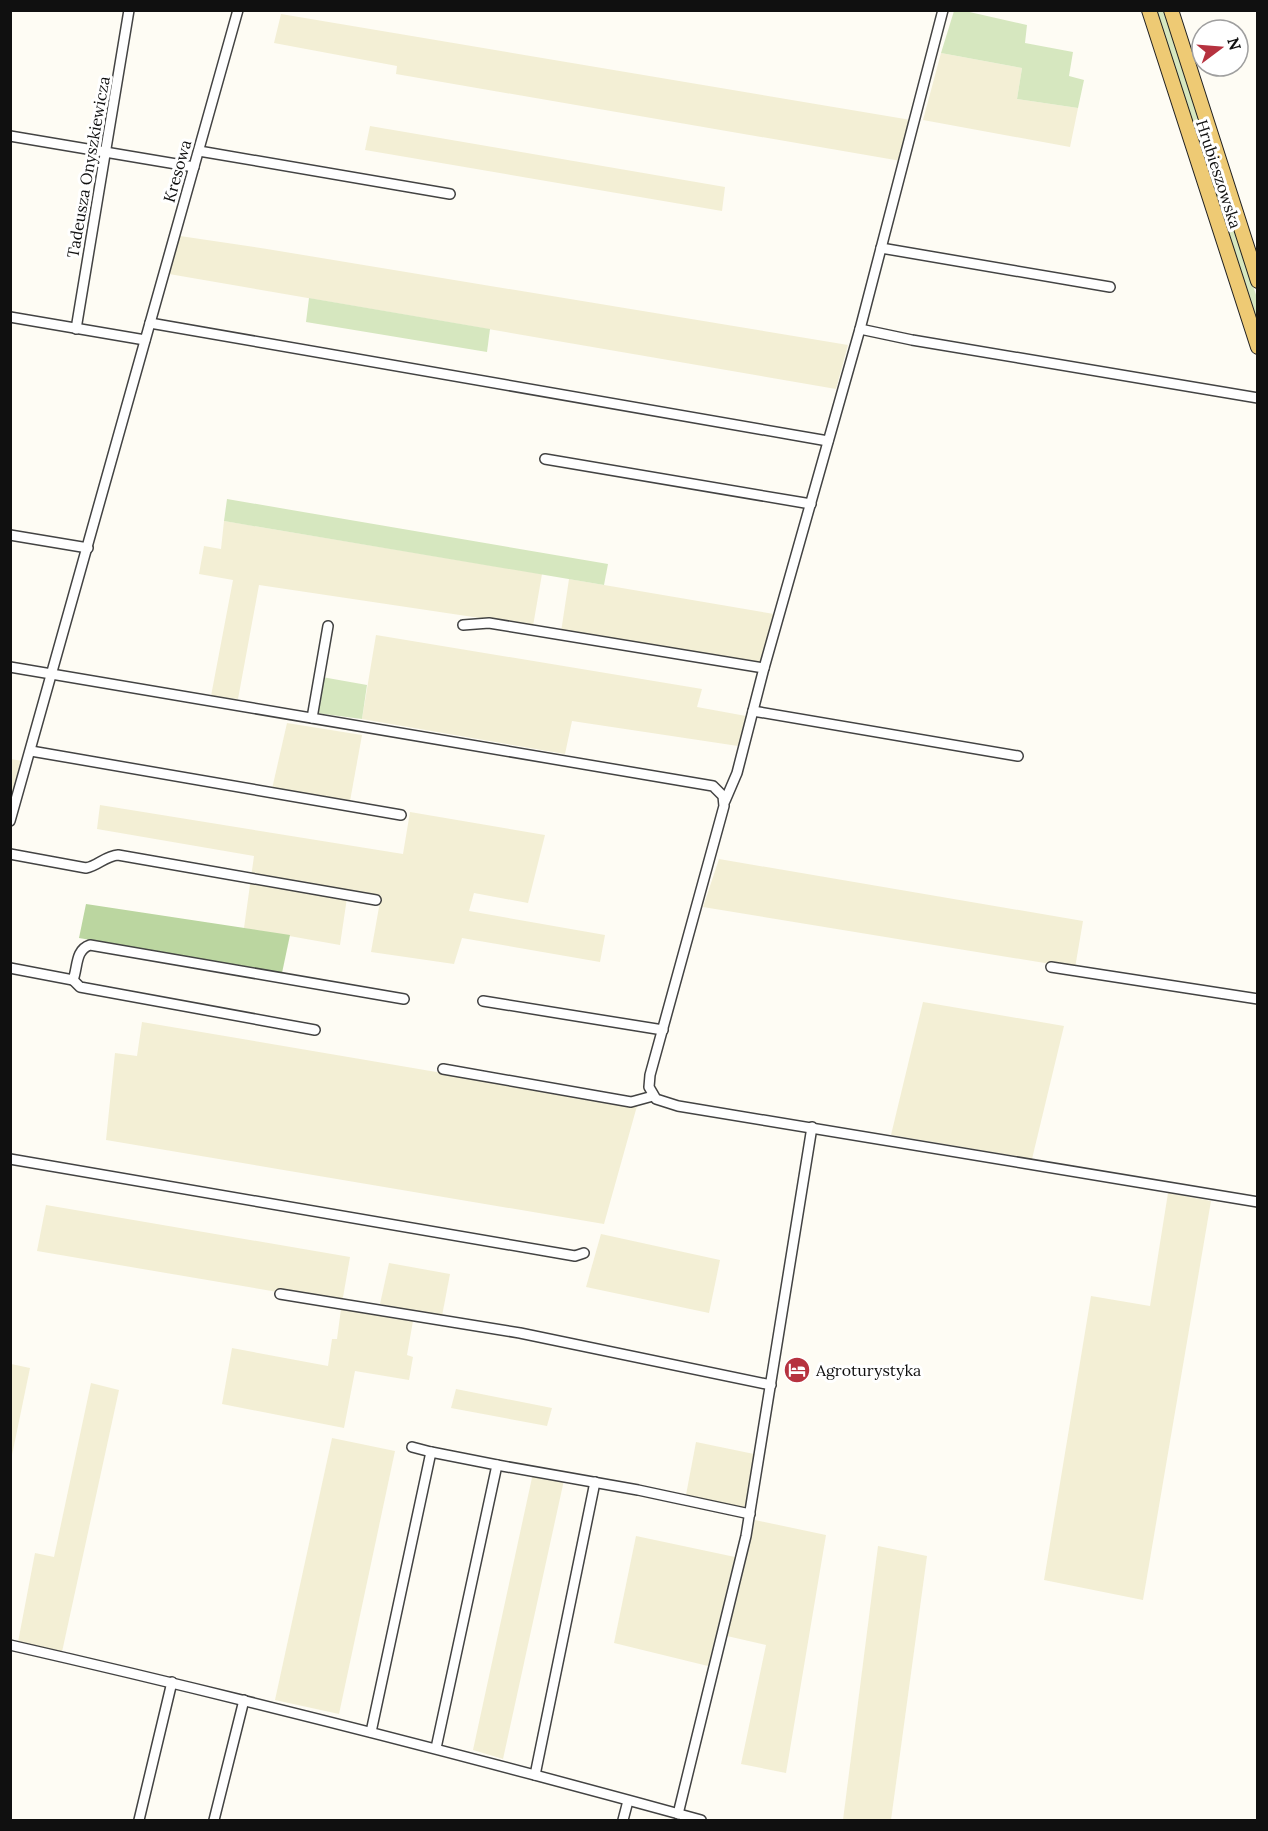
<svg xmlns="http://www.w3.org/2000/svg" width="1268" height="1831" font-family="Lora,serif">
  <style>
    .farmland { fill: #f3efd5 }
    .green { fill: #d6e7bf }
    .forest { fill: #bbd6a0 }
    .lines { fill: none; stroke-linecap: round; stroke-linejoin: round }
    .street-casing { stroke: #434343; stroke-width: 12 }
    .primary-casing { stroke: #212121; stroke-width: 16 }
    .street { stroke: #fff; stroke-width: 9 }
    .primary { stroke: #eeca74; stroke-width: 14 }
    .labels { text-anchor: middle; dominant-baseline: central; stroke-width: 6; stroke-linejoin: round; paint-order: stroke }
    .street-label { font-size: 16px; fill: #101010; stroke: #fff }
    .poi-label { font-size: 16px; fill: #101010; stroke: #fff; text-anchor: start }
  </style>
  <rect width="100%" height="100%" fill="#fefcf4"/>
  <g class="farmland">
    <path d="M281,14L911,120L901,161L396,74L397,66L274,43Z"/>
    <path d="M941,53L1022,68L1017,99L1078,108L1070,147L923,120Z"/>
    <path d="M370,126L725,187L722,211L365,150Z"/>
    <path d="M180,236L267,249L848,345L836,389L169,274Z"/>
    <path d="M224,521L542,574L533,626L259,585L238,699L211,696L233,580L199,574L204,546L221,549Z"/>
    <path d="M569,579L774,614L761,665L561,632Z"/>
    <path d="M376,635L702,689L697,707L746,716L738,746L572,721L565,754L362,719Z"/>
    <path d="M287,723L362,735L350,801L272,789Z"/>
    <path d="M11,759L22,761L11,802L10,759Z"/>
    <path d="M100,805L403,854L410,812L545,835L528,903L474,893L469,911L605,935L600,962L462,938L454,964L371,952L381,896L348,891L340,945L244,928L254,856L97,829Z"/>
    <path d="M719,859L1083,921L1075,968L703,907Z"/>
    <path d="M923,1002L1064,1026L1032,1159L891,1135Z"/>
    <path d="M142,1022L637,1106L604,1224L106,1140L115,1053L137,1056Z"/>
    <path d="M1168,1193L1211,1201L1143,1600L1044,1580L1091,1296L1150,1306Z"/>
    <path d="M46,1205L350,1257L342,1303L37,1251Z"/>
    <path d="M601,1234L720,1260L709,1313L586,1287Z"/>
    <path d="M389,1263L450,1274L442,1316L380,1304Z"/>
    <path d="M341,1309L413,1321L407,1355L413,1357L409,1380L355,1371L344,1428L222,1404L232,1348L328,1366L332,1339H337Z"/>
    <path d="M11,1364L30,1368L11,1460L10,1364Z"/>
    <path d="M91,1383L119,1390L62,1652L18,1642L35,1553L54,1557Z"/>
    <path d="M456,1389L552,1408L547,1426L451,1408Z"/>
    <path d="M332,1438L395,1451L339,1714L275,1700Z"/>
    <path d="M696,1442L754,1454L748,1504L742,1508L686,1495Z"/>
    <path d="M533,1473L564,1480L503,1759L473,1750Z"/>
    <path d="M755,1520L826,1535L786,1773L741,1764L766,1645L727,1636Z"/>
    <path d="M636,1536L735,1557L708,1666L614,1643Z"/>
    <path d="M878,1546L927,1556L891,1820H843Z"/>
  </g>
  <g class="green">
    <path d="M954,11H965L1027,25L1025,43L1073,52L1069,76L1084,80L1078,108L1017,99L1022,68L941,53Z"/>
    <path d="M1153,11H1165L1214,162L1211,168L1206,169Z"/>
    <path d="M1215,176L1220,181L1257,298V336L1209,179Z"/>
    <path d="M309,298L490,329L487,352L306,322Z"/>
    <path d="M227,499L608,564L604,585L224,521Z"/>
    <path d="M322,677L367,685L362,719L316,713Z"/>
  </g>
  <path class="forest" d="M86,904L290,935L282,973L79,938Z"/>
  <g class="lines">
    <defs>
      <g id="street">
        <path d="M10,136L194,167"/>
        <path d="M199,151L450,194"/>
        <path d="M881,248L1110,287"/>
        <path d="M10,317L145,340"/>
        <path d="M150,323L828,441"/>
        <path d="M76,329L129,10"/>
        <path d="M860,329L912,340L1258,398"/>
        <path d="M545,459L811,504"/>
        <path d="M10,535L88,548"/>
        <path d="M463,625L489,623L764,668"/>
        <path d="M10,667L713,786L723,796L724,806L650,1075L649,1087L656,1099L678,1106L1258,1202"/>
        <path d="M753,711L1018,756"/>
        <path d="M312,718L328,626"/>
        <path d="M31,751L401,815"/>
        <path d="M725,801L737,773L764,668L860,329L943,10"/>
        <path d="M10,821L238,10"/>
        <path d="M10,854L86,868C98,866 105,856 118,855L376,900"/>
        <path d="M1051,967L1258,999"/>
        <path d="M10,968L73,980C78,967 75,950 90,945L404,999"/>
        <path d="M73,980L80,987L315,1030"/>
        <path d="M483,1001L663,1030"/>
        <path d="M443,1069L631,1102L653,1096"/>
        <path d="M10,1159L575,1256L584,1253"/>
        <path d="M280,1294L520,1333L771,1385"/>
        <path d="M412,1447L431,1452"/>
        <path d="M497,1465L638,1490L750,1514"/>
        <path d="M10,1645C242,1698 472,1757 701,1820"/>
        <path d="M371,1732L431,1452L497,1465L436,1748"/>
        <path d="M535,1775L595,1482"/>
        <path d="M678,1814L746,1536L812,1127"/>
        <path d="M139,1820L172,1682"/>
        <path d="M214,1820L244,1700"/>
        <path d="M623,1820L628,1801"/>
      </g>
      <g id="primary">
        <path d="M1149,10L1258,347"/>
        <path d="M1171,10L1258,281"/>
      </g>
    </defs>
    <use href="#street" class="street-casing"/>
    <use href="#primary" class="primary-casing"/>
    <use href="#street" class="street"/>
    <use href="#primary" class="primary"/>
  </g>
  <defs>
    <symbol id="hotel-disc" viewBox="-11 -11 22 22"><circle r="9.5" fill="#b6323f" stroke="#fff"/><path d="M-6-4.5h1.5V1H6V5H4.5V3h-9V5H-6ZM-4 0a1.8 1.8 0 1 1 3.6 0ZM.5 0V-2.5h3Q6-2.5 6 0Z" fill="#fff"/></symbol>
  </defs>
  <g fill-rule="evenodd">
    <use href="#hotel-disc" x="782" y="1355" width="30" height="30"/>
  </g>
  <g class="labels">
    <g class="street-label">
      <text transform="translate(88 167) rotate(-80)">Tadeusza Onyszkiewicza</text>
      <text transform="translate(177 171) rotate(-74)">Kresowa</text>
      <text transform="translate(1219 174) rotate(72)">Hrubieszowska</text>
    </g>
    <g class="poi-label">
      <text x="816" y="1370">Agroturystyka</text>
    </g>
  </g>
  <rect width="1268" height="1831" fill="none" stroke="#101010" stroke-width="24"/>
  <g transform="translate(1220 48) rotate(74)"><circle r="28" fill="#ffffff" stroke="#9f9f9f" stroke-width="1.5"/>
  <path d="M0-4.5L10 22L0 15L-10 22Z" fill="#b6323f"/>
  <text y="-9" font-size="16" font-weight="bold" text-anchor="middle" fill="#101010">N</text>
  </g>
</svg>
